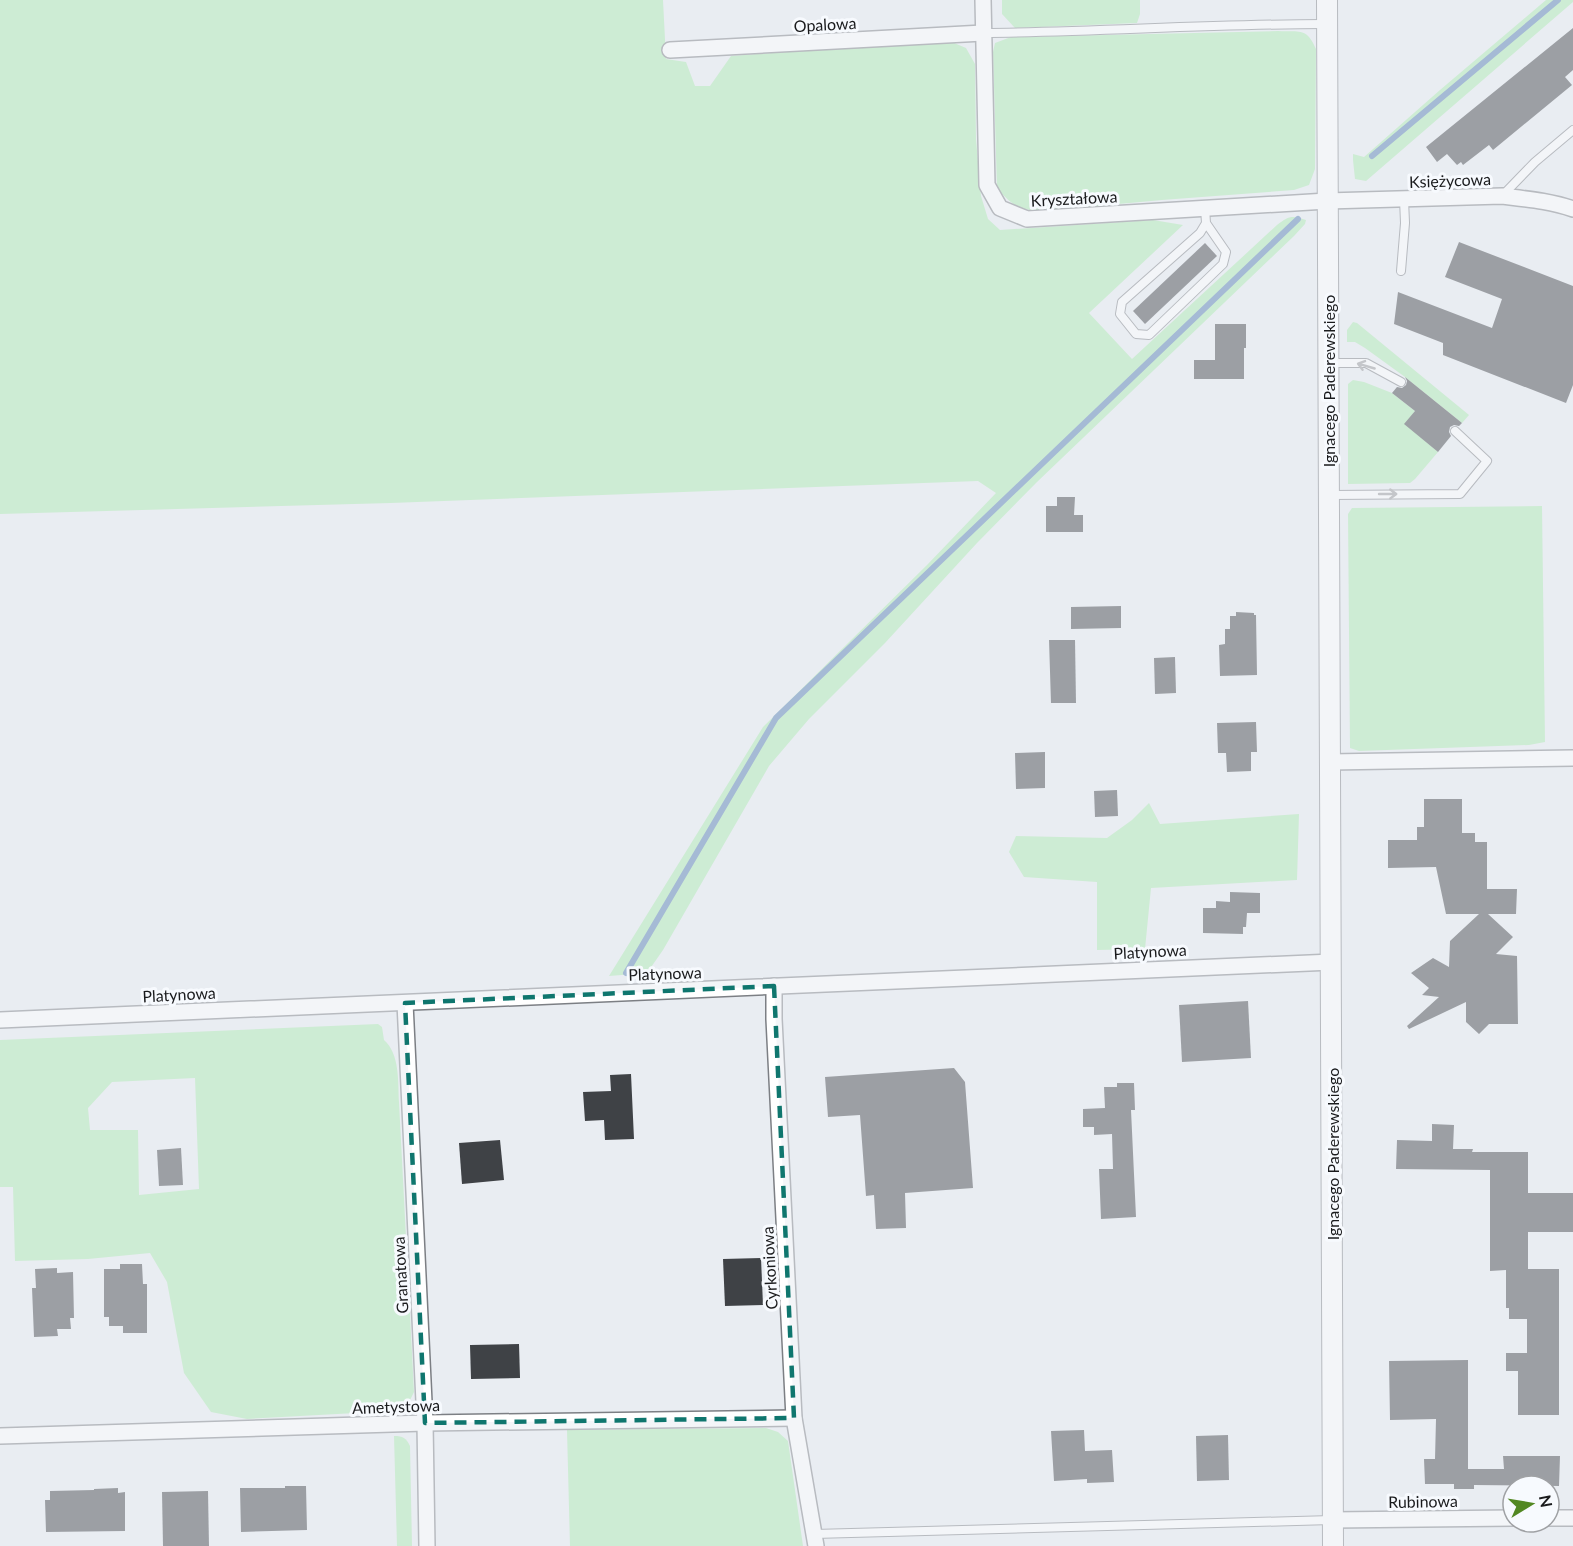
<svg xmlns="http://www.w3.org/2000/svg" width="1573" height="1546" font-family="Lato,sans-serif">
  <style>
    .green { fill: #acebaf; fill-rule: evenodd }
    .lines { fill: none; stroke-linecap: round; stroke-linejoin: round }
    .stream { stroke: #527cb1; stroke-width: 6 }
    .building { fill: #3f4246 }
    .service-casing { stroke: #7c7f84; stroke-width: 10 }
    .minor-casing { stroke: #7c7f84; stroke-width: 18 }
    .tertiary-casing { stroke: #7c7f84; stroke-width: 22 }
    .service { stroke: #fff; stroke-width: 8 }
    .minor { stroke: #fff; stroke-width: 15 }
    .tertiary { stroke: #fff; stroke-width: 20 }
    .oneway { stroke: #989899 }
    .marked { fill: none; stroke: #0f766e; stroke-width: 4.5; stroke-dasharray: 12 8; stroke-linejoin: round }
    .labels { text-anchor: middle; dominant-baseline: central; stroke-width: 6; stroke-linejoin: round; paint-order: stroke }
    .street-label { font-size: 16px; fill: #1a1b1d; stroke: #f7fafe }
  </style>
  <rect width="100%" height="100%" fill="#e9edf2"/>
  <g class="green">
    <path d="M0,0H663L666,59L686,62L695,86H710L731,56L947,40L966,48L975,64L976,139L981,196L988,219L1000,230L1153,220L1183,225L1089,313L1132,359L1277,225C1289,216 1291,215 1306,220L1305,224L1294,236L1037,482L977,543L885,643L809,719L769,766L663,950L647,973L609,976L763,727L927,565L996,493L978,481L391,503L0,514Z"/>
    <path d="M1002,0H1140V14L1137,23L1015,28L1002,14Z"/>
    <path d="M1546,0H1573V2L1366,181L1355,179L1353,160V154L1364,157L1440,90Z"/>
    <path d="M1278,31C1299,32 1307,27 1316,49L1315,169L1309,185L1294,190L1162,200L1043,211C1018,210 1014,206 997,189L993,52L995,43L1011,37Z"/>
    <path d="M1353,322L1357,323L1469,415L1462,423L1405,377L1365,348L1355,342H1347V330Z"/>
    <path d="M1353,380L1364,382L1392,393L1415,411L1405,424L1438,452L1415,479L1410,483L1348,484V384Z"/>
    <path d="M1542,506L1545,742L1529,745L1359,751L1350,748L1348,514L1352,508Z"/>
    <path d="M1149,803L1160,824L1299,814L1297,880L1151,888L1145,949L1097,950V882L1024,877L1009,852L1016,836L1107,838L1132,820Z"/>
    <path d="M378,1024L382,1027L384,1040C400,1054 398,1082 399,1102L414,1392L408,1404L393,1411L247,1419L211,1412L184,1373L167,1282L150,1253L88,1259L15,1261L13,1187H0V1040ZM195,1078L199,1189L139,1195L138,1130H90L88,1108L112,1082Z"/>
    <path d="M766,1428L778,1432L788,1441L803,1546H570L567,1430Z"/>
    <path d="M394,1436C403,1436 406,1438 410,1446L412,1546H397Z"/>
  </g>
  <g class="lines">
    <g class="stream">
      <path d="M1372,156L1558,0"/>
      <path d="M626,973L776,718L1298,219"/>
    </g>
  </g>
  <g class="building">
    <path d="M1573,28V70L1565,77L1572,85L1493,150L1489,145L1463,165L1461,162L1457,165L1447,154L1437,162L1426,147Z"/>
    <path d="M1459,242L1573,286V385L1566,403L1443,355V343L1394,324L1398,292L1492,328L1502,299L1445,277Z"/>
    <path d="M1205,243L1217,256L1145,324L1133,311Z"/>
    <path d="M1215,324H1246V348H1244V379H1194V360H1215Z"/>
    <path d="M1405,377L1462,423L1459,426L1454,425L1450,427L1449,432L1451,436L1438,452L1404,424L1415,411L1392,393L1397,387L1402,388L1406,385L1407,381Z"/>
    <path d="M1057,497H1075L1074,515H1083V532H1046V506H1057Z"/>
    <path d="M1121,606V628L1071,629V607Z"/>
    <path d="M1236,612L1254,613V615H1256L1257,675L1220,676L1219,645L1225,644V629H1230V616H1236Z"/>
    <path d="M1049,640H1075L1076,703H1051Z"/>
    <path d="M1175,657L1176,693L1155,694L1154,658Z"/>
    <path d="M1256,722L1257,752H1251V771L1227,772L1226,753H1218L1217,723Z"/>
    <path d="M1045,752V788L1016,789L1015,753Z"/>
    <path d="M1117,790L1118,816L1095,817L1094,791Z"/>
    <path d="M1424,799H1462V833H1475V842H1487V889H1517L1516,914H1488L1513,937L1496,954L1517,956L1518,1024H1489L1479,1034L1466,1022V1002L1409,1029L1407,1026L1439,997L1422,995L1429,988L1411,973L1433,958L1449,967L1450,941L1479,914H1446L1436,867L1388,868V840H1417V827H1424Z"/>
    <path d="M1230,892L1260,893V913H1247L1246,927H1243V934L1203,933V908H1216V901L1230,902Z"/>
    <path d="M1248,1001L1251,1058L1182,1062L1179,1005Z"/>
    <path d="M954,1068L965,1082L973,1188L905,1193L906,1228L876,1229L874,1195L866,1196L860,1115L828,1117L825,1077Z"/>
    <path d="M631,1074L634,1139L605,1140L604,1120L585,1121L583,1092L611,1091L610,1075Z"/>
    <path d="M1117,1083H1134L1135,1110H1131L1136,1217L1101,1219L1099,1169H1113L1112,1134L1094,1135V1127H1083V1109L1105,1108L1104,1087H1117Z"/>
    <path d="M1432,1124L1454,1125L1453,1149H1473L1472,1152H1528V1193H1573V1232H1528V1269H1559V1415H1518V1371H1506V1353H1527V1319H1509V1308H1506V1270L1490,1271V1170L1396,1169L1397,1140L1432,1141Z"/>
    <path d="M500,1140L504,1180L462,1184L459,1143Z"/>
    <path d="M181,1148L183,1185L159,1186L157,1150Z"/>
    <path d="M761,1258L763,1305L725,1306L723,1259Z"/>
    <path d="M120,1264H142L143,1284H147V1333H123V1326H109V1317H104V1269H120Z"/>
    <path d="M57,1268V1273L73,1272L74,1318H70L71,1329H57L58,1336L34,1337L32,1288H36L35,1269Z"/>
    <path d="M519,1344L520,1378L471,1379L470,1345Z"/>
    <path d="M1468,1360V1469H1504L1503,1456H1560L1559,1486L1474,1485V1489H1454V1484H1425L1424,1459H1435L1436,1419L1390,1420L1389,1361Z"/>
    <path d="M1084,1430L1085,1451L1112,1450L1114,1482L1087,1483V1479L1054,1481L1051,1431Z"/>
    <path d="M1228,1435L1229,1480L1197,1481L1196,1436Z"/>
    <path d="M285,1486H306L307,1530L241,1532L240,1488H285Z"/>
    <path d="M118,1488V1493L125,1492V1531L46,1532L45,1500H50V1491L94,1490V1489Z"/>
    <path d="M208,1491L209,1546H163L162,1492Z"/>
  </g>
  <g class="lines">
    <defs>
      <g id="service">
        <path d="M983,33C1097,32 1211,24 1325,24"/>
        <path d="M1503,195L1535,162L1573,130"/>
        <path d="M1205,208L1206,223L1200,233L1122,302L1120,314L1136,334L1149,335L1223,264L1226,252L1206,223"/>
        <path d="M1401,271L1405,223L1404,199"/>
        <path d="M1329,363H1366L1401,382"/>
        <path d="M1331,495L1460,494L1487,461L1455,431"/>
        <path d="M814,1534L1332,1520"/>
      </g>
      <g id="minor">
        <path d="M983,0L987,185L1000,208L1027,219L1327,201L1502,196C1526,199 1550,201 1573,209"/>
        <path d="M670,50L983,33"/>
        <path d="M1330,762L1573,758"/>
        <path d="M774,986V1019L794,1418L816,1546"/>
        <path d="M405,1003L425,1423L427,1546"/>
        <path d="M0,1020L1332,962"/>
        <path d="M0,1436L425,1423L794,1418"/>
        <path d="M1549,1518H1573"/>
        <path d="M1332,1520L1513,1518"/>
      </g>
      <path id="tertiary" d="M1327,0L1333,1546"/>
    </defs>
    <use href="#service" class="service-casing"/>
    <use href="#minor" class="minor-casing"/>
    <use href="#tertiary" class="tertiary-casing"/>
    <use href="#service" class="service"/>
    <use href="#minor" class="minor"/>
    <use href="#tertiary" class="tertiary"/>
  </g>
  <defs><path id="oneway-shaft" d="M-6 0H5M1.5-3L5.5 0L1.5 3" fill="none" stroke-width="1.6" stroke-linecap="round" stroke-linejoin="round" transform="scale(1.5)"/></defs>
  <g class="oneway">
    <use href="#oneway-shaft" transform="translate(1366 366) rotate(-164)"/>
    <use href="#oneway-shaft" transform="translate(1388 494)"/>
  </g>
  <path d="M0 0H1573V1546H0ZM774,986L794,1418L425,1423L405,1003Z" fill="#e9edf2" fill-opacity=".55" fill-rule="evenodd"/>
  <path class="marked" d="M774,986L794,1418L425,1423L405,1003Z"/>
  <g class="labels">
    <g class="street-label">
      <text transform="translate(825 24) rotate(-3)">Opalowa</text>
      <text transform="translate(1450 180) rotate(-2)">Księżycowa</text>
      <text transform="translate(1074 198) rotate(-3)">Kryształowa</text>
      <text transform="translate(1328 381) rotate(-90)">Ignacego Paderewskiego</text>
      <text transform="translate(1150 951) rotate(-3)">Platynowa</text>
      <text transform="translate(665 973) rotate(-2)">Platynowa</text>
      <text transform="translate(179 994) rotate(-3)">Platynowa</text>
      <text transform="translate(1332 1154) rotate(-90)">Ignacego Paderewskiego</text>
      <text transform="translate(769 1268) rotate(-93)">Cyrkoniowa</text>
      <text transform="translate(400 1275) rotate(-93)">Granatowa</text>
      <text transform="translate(396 1406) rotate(-2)">Ametystowa</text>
      <text transform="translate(1423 1501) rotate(-1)">Rubinowa</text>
    </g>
  </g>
  <g transform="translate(1531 1504) rotate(79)"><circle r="28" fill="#f7fafe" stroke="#9fa1a4" stroke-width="1.5"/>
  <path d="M0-4.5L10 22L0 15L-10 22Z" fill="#528822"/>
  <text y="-9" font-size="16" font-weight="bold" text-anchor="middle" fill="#1a1b1d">N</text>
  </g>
</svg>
